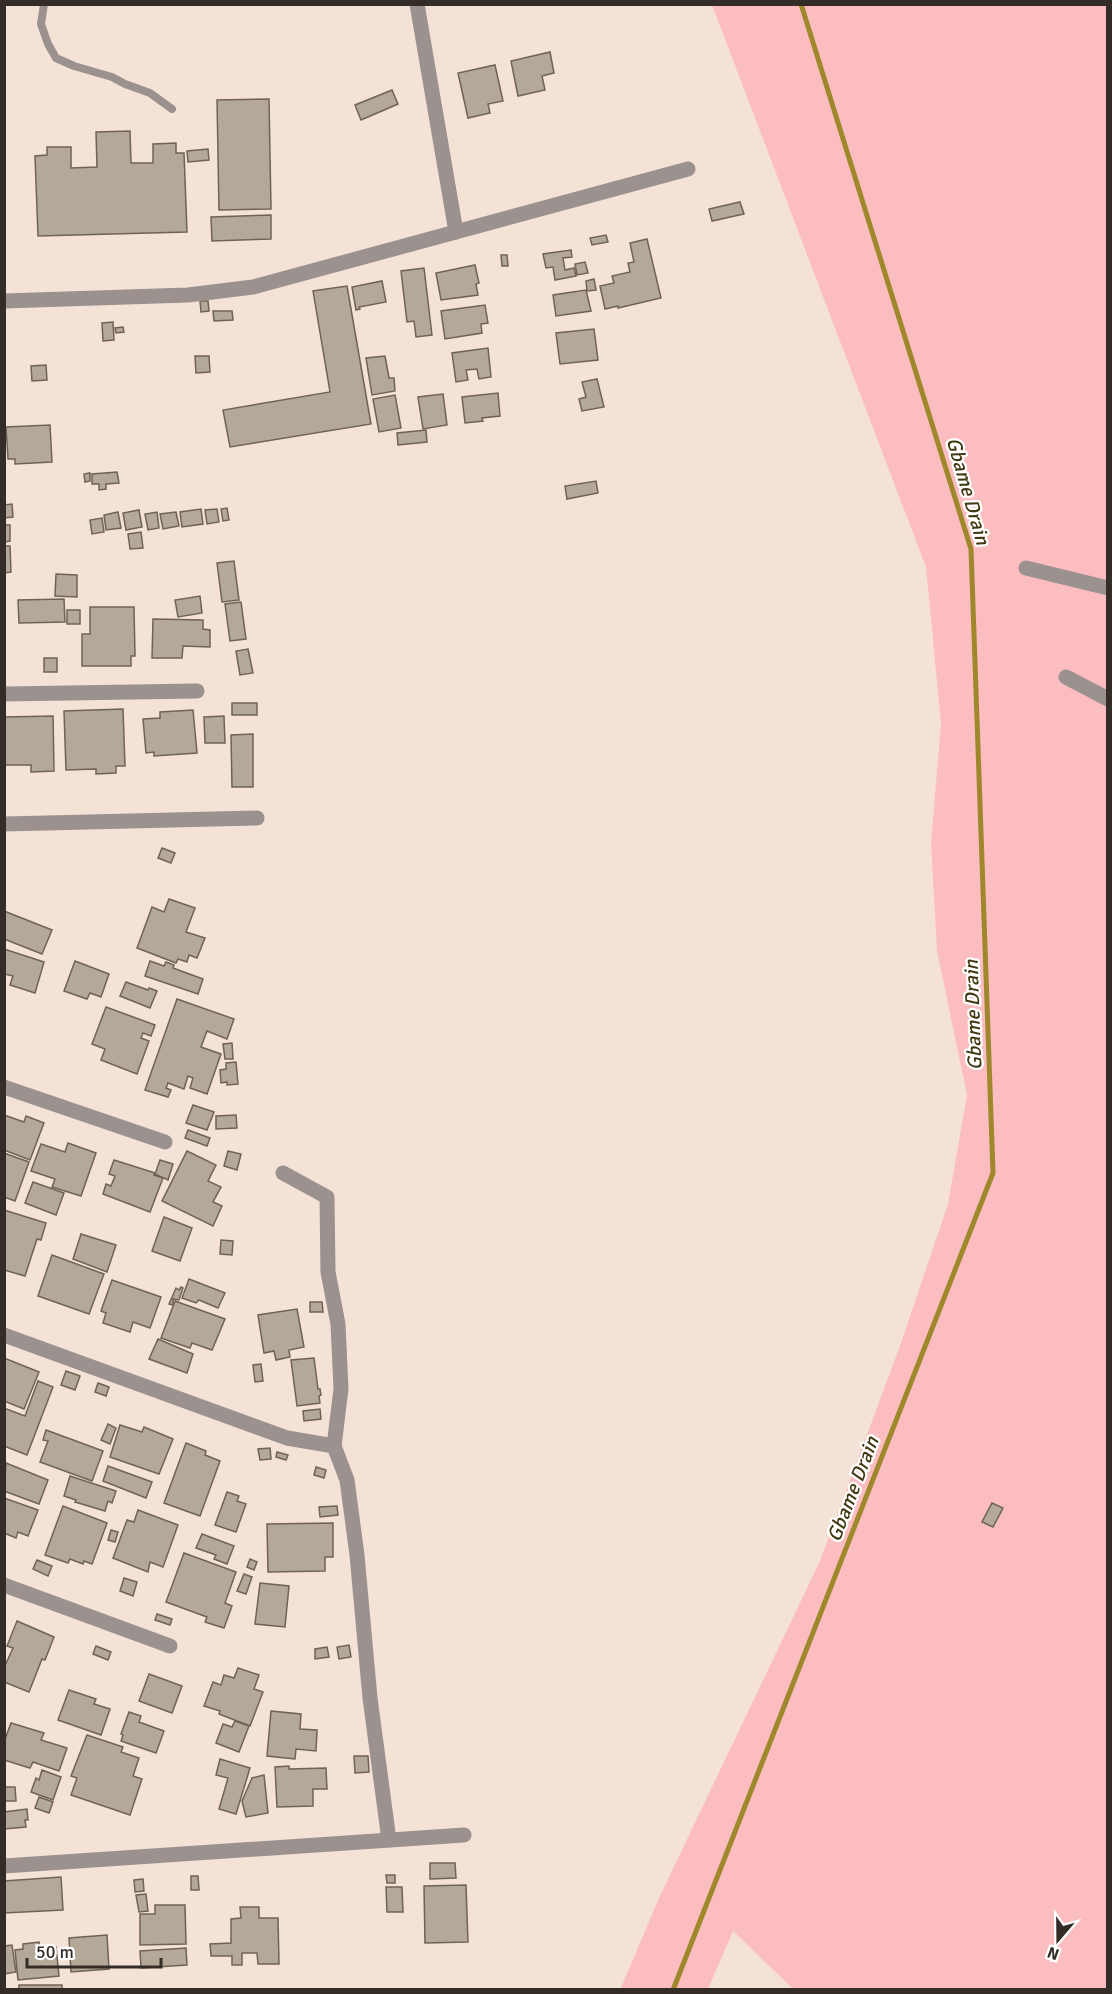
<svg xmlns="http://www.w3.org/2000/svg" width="1112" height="1994" font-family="Signika,sans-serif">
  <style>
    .green { fill: #fbbdbf }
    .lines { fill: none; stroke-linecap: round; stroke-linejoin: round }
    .stream { stroke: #9f872b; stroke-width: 5 }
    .building { fill: #b4a898; stroke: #6f6355; stroke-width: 1.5 }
    .lane { stroke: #9b918f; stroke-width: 8 }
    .street { stroke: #9b918f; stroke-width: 15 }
    .labels { text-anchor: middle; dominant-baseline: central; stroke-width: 4.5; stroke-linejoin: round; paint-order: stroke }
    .water-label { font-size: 20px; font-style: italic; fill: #423812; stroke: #fff }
  </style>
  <rect width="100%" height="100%" fill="#f5e2d6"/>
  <path class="green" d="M712,5H1107V1989H793L733,1931L708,1989L620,1990L659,1898L820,1561L900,1346L948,1204L967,1095L937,951L931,844L941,724L926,567Z"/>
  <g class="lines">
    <path class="stream" d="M673,1990L993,1173L971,549L801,4"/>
  </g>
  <g class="building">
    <path d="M550,52L554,73L542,76L545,90L518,96L511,61Z"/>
    <path d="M495,65L503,101L488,104L490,113L468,118L458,73Z"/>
    <path d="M392,90L398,104L361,120L355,105Z"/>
    <path d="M269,99L271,209L219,210L217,100Z"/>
    <path d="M130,131L131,163H153V144L176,143V153H184L187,232L38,236L35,156L47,155V147H71V168L97,167L96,132Z"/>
    <path d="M208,149L209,160L188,162L187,151Z"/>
    <path d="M740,202L744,214L712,221L709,209Z"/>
    <path d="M271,215V239L212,241L211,217Z"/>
    <path d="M606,235L608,242L592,245L590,238Z"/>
    <path d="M647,239L661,298L618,308V306L605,309L600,286L614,283L612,276L630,272L628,263L634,262L630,243Z"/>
    <path d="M571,250L572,257L563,258L565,270L574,268L576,276L555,280L553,267L546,268L543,254Z"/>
    <path d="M501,255H507L508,266H502Z"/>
    <path d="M585,262L588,273L577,275L575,264Z"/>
    <path d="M475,265L479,283L476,284L478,295L441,300L436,273Z"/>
    <path d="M424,268L432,335L416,337L414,321L407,322L401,271Z"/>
    <path d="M594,279L596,290L587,291L586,281Z"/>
    <path d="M382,281L386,302L359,307L360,309L356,310L352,287Z"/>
    <path d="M347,286L371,424L230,447L223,410L330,392L313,291Z"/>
    <path d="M586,290L591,311L556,316L553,295Z"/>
    <path d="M200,301H208L209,311L201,312Z"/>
    <path d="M485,305L488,323L481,324L482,333L445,339L441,311Z"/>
    <path d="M213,311H232L233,320L214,321Z"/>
    <path d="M113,322L114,340L103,341L102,323Z"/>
    <path d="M123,327L124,332L116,333L115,328Z"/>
    <path d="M594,329L598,360L560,364L556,333Z"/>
    <path d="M488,348L491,377L479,379L477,369L466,370L468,380L456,382L452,353Z"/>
    <path d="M195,356H209L210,372L196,373Z"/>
    <path d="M385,356L389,378H394L395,391L372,395L366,358Z"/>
    <path d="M46,365L47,380L32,381L31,366Z"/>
    <path d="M597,379L604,407L582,411L579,399L586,397L582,382Z"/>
    <path d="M498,393L500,416L482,418L483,421L465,423L462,397Z"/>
    <path d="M443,394L447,425L423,429L418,397Z"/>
    <path d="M395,395L401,428L379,432L373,399Z"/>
    <path d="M50,425L52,462L15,464V459H8L6,427Z"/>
    <path d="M426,430L427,442L398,445L397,433Z"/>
    <path d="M117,472L119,483L106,484V489L99,490V484H92V474Z"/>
    <path d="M90,473V481L85,482L84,474Z"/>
    <path d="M596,481L598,493L567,499L565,486Z"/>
    <path d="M12,504L13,517L4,518V505Z"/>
    <path d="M227,508L229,520L223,521L221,509Z"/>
    <path d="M201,509L203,524L182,527L180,512Z"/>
    <path d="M217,509L219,522L207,524L205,510Z"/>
    <path d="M139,510L142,527L126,530L123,513Z"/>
    <path d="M118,512L121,528L106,530L104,515Z"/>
    <path d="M157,512L159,528L148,530L145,514Z"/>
    <path d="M176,512L179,526L163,529L160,514Z"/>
    <path d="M102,518L104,532L92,534L90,520Z"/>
    <path d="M4,525H10V541L4,542Z"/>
    <path d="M141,532L143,548L130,549L128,534Z"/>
    <path d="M4,546H10L11,572L4,573Z"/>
    <path d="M234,561L239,600L222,602L217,563Z"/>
    <path d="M56,574L77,575V597L55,596Z"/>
    <path d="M200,596L202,613L178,617L175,600Z"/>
    <path d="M64,599L65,622L19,623L18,600Z"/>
    <path d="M241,602L246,639L230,641L225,604Z"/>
    <path d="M90,607H134L135,656H131V666H82V634H90Z"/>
    <rect x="67" y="610" width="13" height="14"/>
    <path d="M153,619L203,620V629L210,630V647L183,646L182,658H152Z"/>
    <path d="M248,649L253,673L240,675L236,651Z"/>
    <rect x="44" y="658" width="13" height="14"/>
    <rect x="232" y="703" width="25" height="12"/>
    <path d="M123,709L125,766H116V773L96,774V769L66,770L64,711Z"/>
    <path d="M193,710L197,753L154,756V752L146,753L143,719L160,718V712Z"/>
    <path d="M53,716L54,771L31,772V765H5L4,717Z"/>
    <path d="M224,716L225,743H205L204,717Z"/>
    <path d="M253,734V787H232L231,735Z"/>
    <path d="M162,848L175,853L171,863L158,858Z"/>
    <path d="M169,899L195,908L186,932L205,938L197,958L189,955L187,962L178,959L176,963L137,948L152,907L164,912Z"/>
    <path d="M4,911L52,930L42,954L4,939Z"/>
    <path d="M4,949L44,962L35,993L10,985L13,976L4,974Z"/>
    <path d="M75,961L109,974L101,997L90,993L87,999L64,991Z"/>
    <path d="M150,961L164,966L166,962L174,965L173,968L203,979L198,994L145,976Z"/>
    <path d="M126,982L148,990L149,988L157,991L150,1008L120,996Z"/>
    <path d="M177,999L234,1019L227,1039L207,1031L201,1047L221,1054L207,1094L190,1088L193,1078L188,1076L184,1089L168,1083L166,1088L171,1090L168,1097L145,1090Z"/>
    <path d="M106,1007L155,1025L151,1036L143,1033L141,1038L149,1041L137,1074L101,1060L105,1049L92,1044Z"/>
    <path d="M232,1043L233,1059H225L223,1044Z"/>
    <path d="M236,1062L238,1084L227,1085V1082L221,1083L220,1070L226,1069V1063Z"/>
    <path d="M193,1105L214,1112L207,1130L186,1123Z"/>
    <path d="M4,1115L24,1122L26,1116L44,1123L30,1160L4,1150Z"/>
    <path d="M236,1115L237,1128L216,1129V1116Z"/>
    <path d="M188,1130L210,1138L207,1146L185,1138Z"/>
    <path d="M68,1143L96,1153L81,1196L52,1187L55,1179L31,1171L41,1144L65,1152Z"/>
    <path d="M187,1151L216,1165L208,1181L221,1187L213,1202L222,1206L213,1226L162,1201Z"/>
    <path d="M228,1151L241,1154L237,1170L224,1166Z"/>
    <path d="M4,1153L29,1162L15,1201L4,1197Z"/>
    <path d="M114,1160L155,1173L154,1175L163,1178L150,1212L103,1194L106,1184L111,1186L115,1176L109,1174Z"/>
    <path d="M160,1160L173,1164L168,1180L155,1174Z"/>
    <path d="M33,1182L64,1193L56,1215L25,1203Z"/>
    <path d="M4,1210L46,1223L41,1240L37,1239L25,1276L4,1270Z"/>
    <path d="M164,1217L192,1228L180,1261L152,1251Z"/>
    <path d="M81,1234L116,1245L107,1272L73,1259Z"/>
    <path d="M221,1240L233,1241L232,1255L220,1254Z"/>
    <path d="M52,1255L104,1274L89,1314L38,1296Z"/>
    <path d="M189,1279L225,1293L218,1308L199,1300L196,1303L182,1298Z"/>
    <path d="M112,1280L161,1297L150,1328L133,1322L130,1332L103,1323L106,1313L101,1311Z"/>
    <path d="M181,1287L183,1288L179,1300L173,1299V1305L169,1304L176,1288L179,1290Z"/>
    <path d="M175,1301L225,1319L212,1350L192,1343L190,1348L161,1338Z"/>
    <path d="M310,1302H322L323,1312H310Z"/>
    <path d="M297,1309L304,1347L289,1350L290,1357L276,1360L274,1351L264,1353L258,1315Z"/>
    <path d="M158,1339L193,1354L187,1373L149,1359Z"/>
    <path d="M4,1358L39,1372L24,1409L4,1401Z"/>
    <path d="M314,1358L318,1389H320L321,1395L319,1396L320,1403L297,1406L291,1360Z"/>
    <path d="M261,1364L263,1381L255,1382L253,1365Z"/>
    <path d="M66,1371L80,1376L75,1390L61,1385Z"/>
    <path d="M38,1381L53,1387L27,1455L4,1446V1408L25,1416Z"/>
    <path d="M98,1383L109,1387L106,1396L95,1392Z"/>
    <path d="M320,1409L321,1419L304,1421L303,1411Z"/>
    <path d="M108,1424L116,1428L110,1444L101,1440Z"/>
    <path d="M120,1425L142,1432L144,1427L173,1439L159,1474L110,1457Z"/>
    <path d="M46,1430L103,1451L92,1481L40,1462L48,1441L43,1440Z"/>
    <path d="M186,1443L206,1451L205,1455L220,1461L200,1516L164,1503Z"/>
    <path d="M270,1448L271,1459L260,1460L258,1449Z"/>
    <path d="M277,1452L288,1455L286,1460L276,1457Z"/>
    <path d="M6,1463L48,1480L39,1504L4,1491Z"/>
    <path d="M108,1466L152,1482L146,1498L103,1481Z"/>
    <path d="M316,1467L326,1470L324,1478L314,1475Z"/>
    <path d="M70,1476L116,1491L112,1503L108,1501L105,1511L75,1502L76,1500L64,1496Z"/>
    <path d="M227,1492L239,1496L237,1501L246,1504L236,1532L215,1525Z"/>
    <path d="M4,1498L38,1510L28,1536L18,1532L16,1538L4,1533Z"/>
    <path d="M992,1503L1003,1508L993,1527L982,1522Z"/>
    <path d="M63,1506L107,1523L92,1564L84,1561L83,1564L70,1559L68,1563L45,1555Z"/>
    <path d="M337,1506L338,1515L320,1517L319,1507Z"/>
    <path d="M138,1510L178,1525L163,1567L150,1562L148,1572L113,1558L127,1520L134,1522Z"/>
    <path d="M333,1523V1557H325V1571L268,1572L267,1524Z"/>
    <path d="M111,1530L118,1532L115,1542L108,1540Z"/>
    <path d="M202,1534L234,1546L227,1564L214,1559L216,1555L196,1548Z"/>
    <path d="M184,1553L236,1572L225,1603L232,1606L224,1628L205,1622L207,1617L166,1602Z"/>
    <path d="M250,1559L257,1562L254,1570L247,1567Z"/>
    <path d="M37,1560L52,1566L48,1576L33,1569Z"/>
    <path d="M244,1574L252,1577L246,1594L237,1591Z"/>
    <path d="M124,1578L137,1582L133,1596L120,1591Z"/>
    <path d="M260,1583L289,1586L285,1627L255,1624Z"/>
    <path d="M157,1614L172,1619L170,1625L155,1620Z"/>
    <path d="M17,1621L54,1637L45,1660L42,1659L29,1692L4,1682V1668L13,1648L7,1646Z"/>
    <path d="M349,1645L351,1657L339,1659L337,1647Z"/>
    <path d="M96,1646L111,1652L108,1660L93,1654Z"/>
    <path d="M327,1647L329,1657L315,1659V1649Z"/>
    <path d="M238,1668L259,1675L254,1689L263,1692L250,1726L219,1714L220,1711L204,1706L213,1682L221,1685L224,1675L234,1678Z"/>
    <path d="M149,1674L182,1686L172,1713L139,1701Z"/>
    <path d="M69,1690L96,1699L94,1704L110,1709L101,1735L58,1720Z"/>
    <path d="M271,1711L301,1714L300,1729L317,1730L316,1751L296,1749L295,1759L267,1756Z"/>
    <path d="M129,1712L141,1716L139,1722L164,1731L156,1753L121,1741L123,1735L121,1734Z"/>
    <path d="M235,1721L249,1726L239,1752L216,1743L223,1724L232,1727Z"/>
    <path d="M11,1723L44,1733L41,1740L67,1748L59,1771L33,1762L30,1768L4,1760V1742Z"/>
    <path d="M87,1735L123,1747L121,1752L139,1758L133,1776L142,1779L130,1815L71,1795L77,1778L71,1776Z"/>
    <path d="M354,1756H368L369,1772L355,1773Z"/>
    <path d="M220,1759L250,1768L236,1814L219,1809L228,1778L216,1775Z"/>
    <path d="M289,1766V1769L326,1768L327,1789H313V1806L277,1807L275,1767Z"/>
    <path d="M42,1770L61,1777L53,1800L31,1792L36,1778L39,1780Z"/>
    <path d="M264,1775L268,1813L246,1817L242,1801L252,1778Z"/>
    <path d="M4,1787H15L16,1801H4Z"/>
    <path d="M39,1797L53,1802L49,1813L35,1808Z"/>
    <path d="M27,1809L28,1820H25L26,1827L4,1829V1812Z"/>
    <path d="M430,1863H455L456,1878L430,1879Z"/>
    <path d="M386,1875H395V1883H387Z"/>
    <path d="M191,1876H198L199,1890H191Z"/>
    <path d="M61,1877L63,1910L4,1913V1881Z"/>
    <path d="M143,1879L144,1891L135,1892L134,1880Z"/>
    <path d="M466,1885L468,1942L425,1943L424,1886Z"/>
    <path d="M386,1887H402L403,1912H387Z"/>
    <path d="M146,1894L148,1911L139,1912L136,1895Z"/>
    <path d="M155,1905H185L186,1944L140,1945V1914H155Z"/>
    <path d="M240,1907H259V1918H278L279,1964H258L257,1953H242V1965H232V1956H211L210,1944L231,1943V1919L241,1918Z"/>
    <path d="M107,1935L109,1969L71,1972L69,1938Z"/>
    <path d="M39,1942L40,1949L56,1947L59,1976L18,1980L15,1950L23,1949V1944Z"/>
    <path d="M12,1945L16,1972L4,1974V1946Z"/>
    <path d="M186,1948L187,1965L141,1968L140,1951Z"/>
    <rect x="19" y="1985" width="43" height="5"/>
  </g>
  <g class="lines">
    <path class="lane" d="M44,4L41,24L48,44L56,58L74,66L112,77L125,84L150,93L172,109"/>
    <g class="street">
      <path d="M417,4L456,232"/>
      <path d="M4,301L188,295L253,287L688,169"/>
      <path d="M1026,568L1108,588"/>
      <path d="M1066,677L1108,699"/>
      <path d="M4,694L197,691"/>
      <path d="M4,824L257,818"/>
      <path d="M4,1087L165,1142"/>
      <path d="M283,1173L327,1197L328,1272L338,1324L341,1389L334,1446"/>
      <path d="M4,1335L287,1438L334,1446L347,1480L357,1555L370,1698L389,1840"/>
      <path d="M4,1585L170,1646"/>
      <path d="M4,1866L464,1835"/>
    </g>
  </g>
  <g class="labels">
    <g class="water-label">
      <text transform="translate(968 491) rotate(74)">Gbame Drain</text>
      <text transform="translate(973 1015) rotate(-92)">Gbame Drain</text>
      <text transform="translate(853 1489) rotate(-69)">Gbame Drain</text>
    </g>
  </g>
  <rect width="1112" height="1994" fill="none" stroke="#332c27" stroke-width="12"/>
  <g transform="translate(1058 1940) rotate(200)" stroke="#ffffff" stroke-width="4.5" paint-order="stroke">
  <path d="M0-4.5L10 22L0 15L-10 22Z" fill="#332c27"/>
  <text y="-9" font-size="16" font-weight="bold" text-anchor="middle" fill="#332c27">N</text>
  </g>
  <path d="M27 1958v9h134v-9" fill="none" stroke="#332c27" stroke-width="3"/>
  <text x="36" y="1958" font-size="18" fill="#332c27" stroke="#ffffff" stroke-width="4.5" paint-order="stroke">50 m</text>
</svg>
